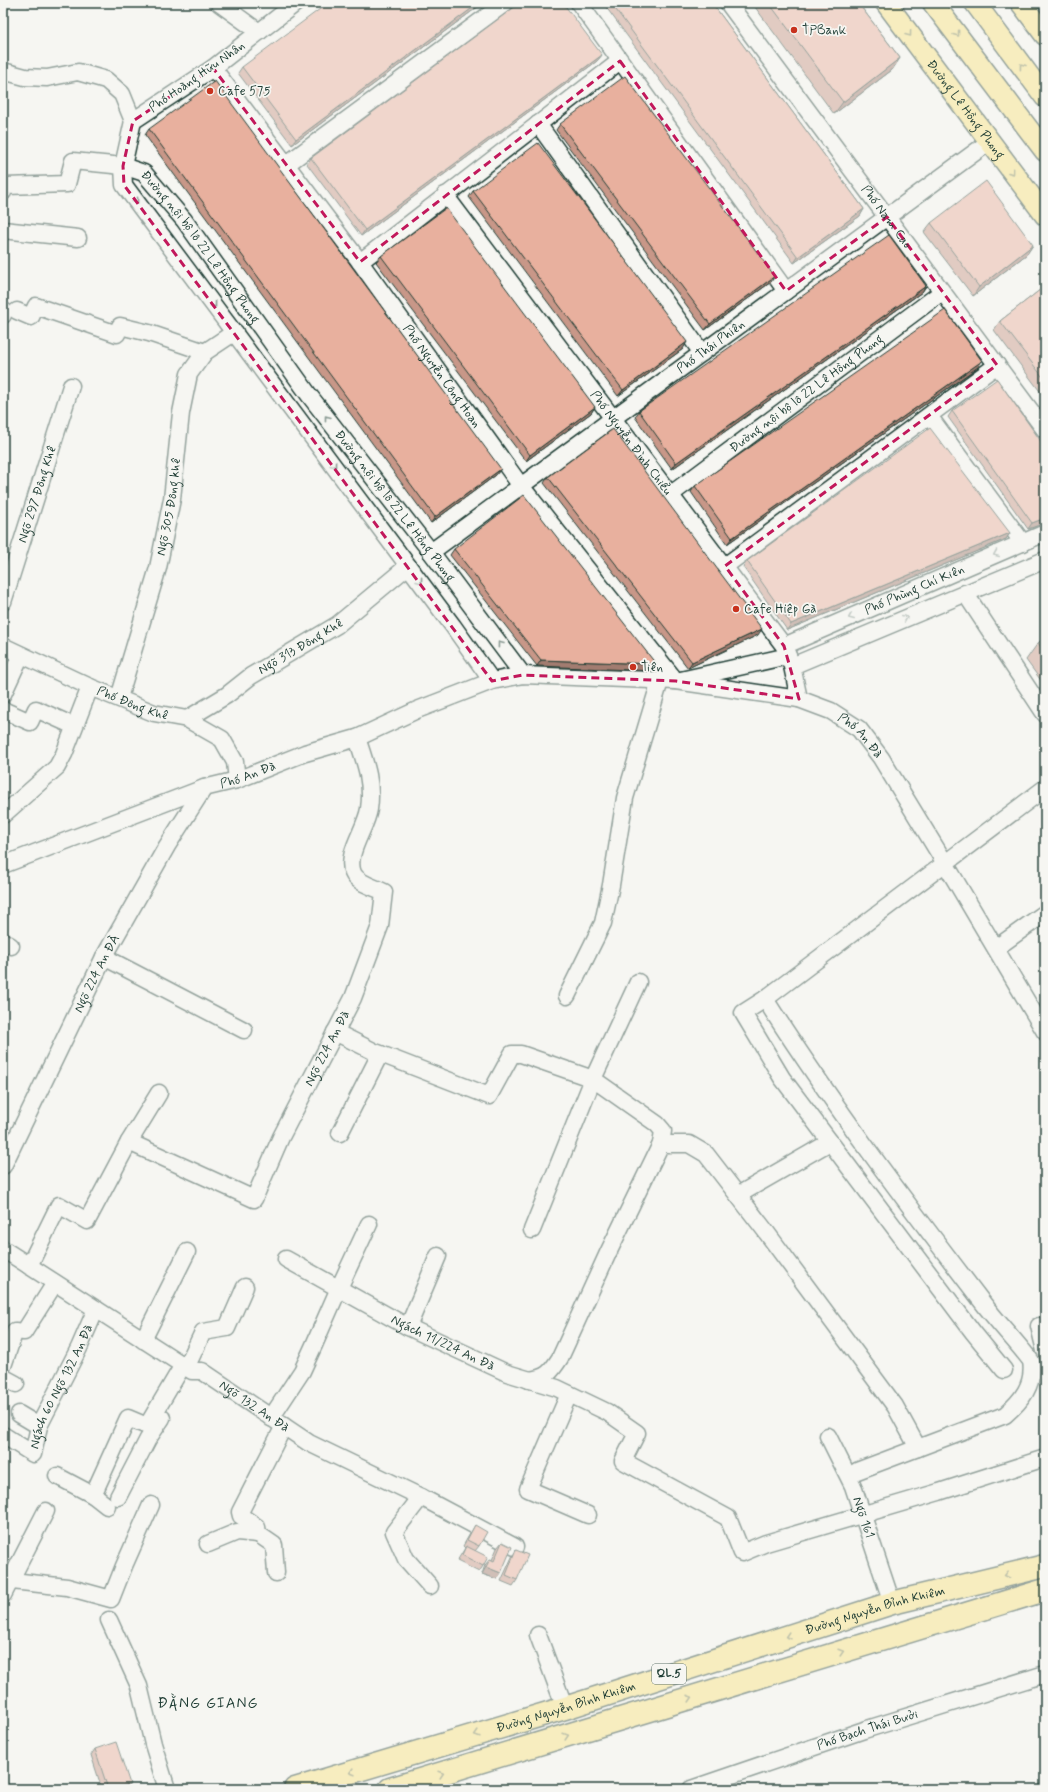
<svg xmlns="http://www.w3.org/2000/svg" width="1048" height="1792" font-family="Mynerve,sans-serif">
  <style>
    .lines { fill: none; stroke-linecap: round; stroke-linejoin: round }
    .minor-casing { stroke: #1f3d34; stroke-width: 19 }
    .major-casing { stroke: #1f3d34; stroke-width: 23 }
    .highway-casing { stroke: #1f3d34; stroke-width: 25 }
    .minor { stroke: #f6f6f2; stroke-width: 16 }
    .major { stroke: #f8e281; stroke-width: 20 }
    .highway { stroke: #f8e281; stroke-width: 22 }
    .wall { fill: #c89788; stroke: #1f3d34 }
    .shaded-wall { fill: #a27b6f; stroke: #1f3d34 }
    .building { fill: #e8b09e; stroke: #1f3d34 }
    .oneway { stroke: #818757 }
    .oneway2 { stroke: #8a9a93 }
    .marked { fill: none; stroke: #c2185b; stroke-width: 3; stroke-dasharray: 8 5; stroke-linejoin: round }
    .poi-dot { fill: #c8321e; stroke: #f6f6f2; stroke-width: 1.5 }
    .labels { text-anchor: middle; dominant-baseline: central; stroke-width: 3.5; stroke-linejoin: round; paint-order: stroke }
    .shield { fill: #f6f6f2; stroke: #60746d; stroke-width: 1 }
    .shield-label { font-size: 12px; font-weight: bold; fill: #1f3d34 }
    .poi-label { font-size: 13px; fill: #1f3d34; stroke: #f6f6f2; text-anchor: start }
    .street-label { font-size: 13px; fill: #1f3d34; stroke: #f6f6f2 }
    .quarter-label { font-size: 15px; letter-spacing: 1px; fill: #1f3d34; stroke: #f6f6f2 }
  </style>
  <rect width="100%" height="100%" fill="#f6f6f2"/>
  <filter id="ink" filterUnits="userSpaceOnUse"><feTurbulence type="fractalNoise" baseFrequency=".025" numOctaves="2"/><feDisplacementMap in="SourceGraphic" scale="8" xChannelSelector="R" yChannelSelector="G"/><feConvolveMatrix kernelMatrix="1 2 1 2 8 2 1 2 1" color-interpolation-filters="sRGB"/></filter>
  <g filter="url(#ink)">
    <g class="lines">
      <defs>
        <g id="minor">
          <path d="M219,3L259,32"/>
          <path d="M296,3L213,68L133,121L123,166L124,185L453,626L492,681"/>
          <path d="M579,3L786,291"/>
          <path id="s1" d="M728,3L1045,430"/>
          <path id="s2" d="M213,68L360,262L521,486L676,681L788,656"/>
          <path d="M3,71L25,77L47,78L78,72L106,80L122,94L133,121"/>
          <path d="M538,124L702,353"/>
          <path d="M287,164L505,3"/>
          <path id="s3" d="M3,192L6,186L67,184L73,161L123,166L144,173L184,220L309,395L431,552L523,675"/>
          <path id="s4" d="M445,195L784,646L792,666L799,699"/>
          <path d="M3,230L78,238"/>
          <path d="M360,262L620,61"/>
          <path d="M3,311H4L3,315"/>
          <path d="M17,311L31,317L36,306L117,334L120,326L149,333L205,352"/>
          <path d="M929,416L1023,543"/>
          <path id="s5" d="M670,495L942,292"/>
          <path id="s6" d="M431,552L989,142"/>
          <path d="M725,566L997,365"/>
          <path d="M965,593L1045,714"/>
          <path id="s7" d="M3,602L71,386"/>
          <path id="s8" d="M3,646L90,687L154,713L187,719L222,739L235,762L237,780"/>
          <path id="s9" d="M784,646L1045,533"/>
          <path d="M792,666L1045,560"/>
          <path d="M3,694L21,655"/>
          <path id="s10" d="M119,698L158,568L172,499L181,413L189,374L205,352L235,332"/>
          <path d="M3,710L30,722L36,709L74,726"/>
          <path id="s11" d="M187,719L227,695L251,676L337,625L408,566"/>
          <path d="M3,815L57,767L64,754L90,687"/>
          <path id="s12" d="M3,865L204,788L237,780L305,753L357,738L417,710L492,681L523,675L676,681L799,699L831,711L859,729L881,758L945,863L1045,1032"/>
          <path d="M3,941L11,946"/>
          <path d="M996,948L1045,913"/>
          <path d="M104,957L244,1030"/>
          <path d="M567,996L603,923L611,885L625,798L660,681"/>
          <path d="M765,999C831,1103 908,1205 983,1303C998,1323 1016,1341 1031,1361C1035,1385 1021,1401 1005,1415L857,1471"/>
          <path d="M335,1032L373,1051L489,1096L512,1054H521L593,1079L657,1124L663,1131L661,1144L608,1253L560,1358C551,1372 547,1378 529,1380"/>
          <path d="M340,1133L380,1054"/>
          <path id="s13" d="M129,1142L254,1199L281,1137L353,998L380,926L384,892C374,887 357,883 353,873C345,854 366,829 369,809C373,782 365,762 357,738"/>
          <path d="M661,1144H689L706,1154L764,1229L895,1406L918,1448"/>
          <path id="s14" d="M3,1166L104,957L167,846L204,788"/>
          <path d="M738,1195L830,1142"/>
          <path d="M532,1230L593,1079L638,982"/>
          <path id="s15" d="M3,1249L192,1371H202L309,1443L421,1497L515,1547"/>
          <path id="s16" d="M286,1259L408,1327L507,1373L557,1388L607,1412L637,1433L623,1461L728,1518L742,1553L766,1543L939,1492L1045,1458"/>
          <path d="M29,1266L59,1205L87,1221L129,1142L159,1093"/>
          <path d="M1039,1326L1045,1351"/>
          <path d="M408,1327L438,1256"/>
          <path d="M143,1340L187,1252"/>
          <path d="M3,1366L15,1331L24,1332L55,1283"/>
          <path d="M186,1368L203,1332L227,1328L245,1287"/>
          <path d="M1004,1370L973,1332L782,1078L743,1013L765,999L1045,788"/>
          <path d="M3,1377L16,1384"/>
          <path d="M569,1394L528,1489L588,1515"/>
          <path d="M19,1414L39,1426"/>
          <path d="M271,1418L302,1371L314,1345L339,1288L369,1224"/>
          <path id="s17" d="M3,1435L33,1454L39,1426L79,1348L96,1309"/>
          <path id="s18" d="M828,1436L853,1486L892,1603"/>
          <path d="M57,1476L93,1495"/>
          <path d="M118,1497L148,1439L162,1418"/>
          <path d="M421,1497L394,1532L406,1559L430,1586"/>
          <path d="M107,1506L93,1495L128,1418L147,1426L183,1365"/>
          <path d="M208,1544L237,1532L258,1534"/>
          <path d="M276,1573L274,1545L258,1534L257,1527L241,1516L240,1512L284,1426"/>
          <path d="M3,1580L67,1587L111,1599L124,1566L151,1505"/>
          <path d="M3,1595L46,1511"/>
          <path d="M109,1620L139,1686L153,1744L167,1789"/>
          <path d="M538,1635L565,1708"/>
          <path id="s19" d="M691,1789L864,1730L1045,1674"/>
        </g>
        <g id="major">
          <path id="s20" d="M886,3L1045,215"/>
          <path d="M933,3L1045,151"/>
          <path d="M975,3L1045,97"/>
          <path d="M1021,3L1045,35"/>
        </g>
        <g id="highway">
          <path id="s21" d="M295,1789L565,1708L892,1603L1045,1566"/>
          <path d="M390,1789L1045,1590"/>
        </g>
      </defs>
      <use href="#minor" class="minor-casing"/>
      <use href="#major" class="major-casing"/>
      <use href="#highway" class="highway-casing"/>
      <use href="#minor" class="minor"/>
      <use href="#major" class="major"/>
      <use href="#highway" class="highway"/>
    </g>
    <g class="wall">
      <path d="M483,3L292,145L238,73L242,67Z"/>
      <path d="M603,3H712L864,209L860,216L794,263Z"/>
      <path d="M752,3H858L900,58L892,70L834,114Z"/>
      <path d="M602,55L597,61L361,236L307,164L311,158Z"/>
      <path d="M560,124L771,282L705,330L556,130Z"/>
      <path d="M149,129L496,475L431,523L145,135Z"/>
      <path d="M473,191L683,349L618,396L469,197Z"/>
      <path d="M931,223L1033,245L1027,254L973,296L924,232Z"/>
      <path d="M381,256L595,407L591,413L526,461L376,262Z"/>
      <path d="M926,286L922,292L672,469L635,417L639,411Z"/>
      <path d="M1045,286V398L994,330L1000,321Z"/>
      <path d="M978,367L727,544L691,492L695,486Z"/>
      <path d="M952,411L1045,447V523L1028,529L948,417Z"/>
      <path d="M548,477L758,635L688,668L544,483Z"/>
      <path d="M1010,533L1006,539L787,630L743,567L747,561Z"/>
      <path d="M454,549L652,671L537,666L450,555Z"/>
      <path d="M1045,638V686L1026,660L1038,643Z"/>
      <path d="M475,1525L479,1546L475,1551L483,1566L479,1572L457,1561L465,1548L463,1546Z"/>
      <path d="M502,1542L497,1579L482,1574L485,1565L490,1559L492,1560L497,1548Z"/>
      <path d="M516,1550L517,1580L513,1586L501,1581L512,1557Z"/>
      <path d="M95,1749L126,1789H102L91,1755Z"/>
    </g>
    <g class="shaded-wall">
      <path d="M479,3H483L292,145L296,139Z"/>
      <path d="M602,55L597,61L361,236L365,230Z"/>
      <path d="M900,58L892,70L834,114L843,102Z"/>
      <path d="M864,209L860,216L794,263L798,257Z"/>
      <path d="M1033,245L1027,254L973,296L979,287Z"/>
      <path d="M775,276L771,282L705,330L710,324Z"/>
      <path d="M926,286L922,292L672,469L676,463Z"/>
      <path d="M687,342L683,349L618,396L623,390Z"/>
      <path d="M982,361L978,367L727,544L732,538Z"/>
      <path d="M595,407L591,413L526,461L530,455Z"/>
      <path d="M501,469L496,475L431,523L435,517Z"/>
      <path d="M1045,518V523L1028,529L1032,523Z"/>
      <path d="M1010,533L1006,539L787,630L791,624Z"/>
      <path d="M762,629L758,635L688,668L692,662Z"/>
      <path d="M541,660L656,664L652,671L537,666Z"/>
      <path d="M486,1567L501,1573L497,1579L482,1574Z"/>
      <path d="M130,1784L126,1789H115Z"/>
    </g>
    <g class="building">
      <path d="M328,3H479L296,139L242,67Z"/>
      <path d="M520,3H563L602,55L365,230L311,158Z"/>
      <path d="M611,3H712L864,209L798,257Z"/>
      <path d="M769,3H858L900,58L843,102Z"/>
      <path d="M625,76L775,276L710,324L560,124Z"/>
      <path d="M215,81L501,469L435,517L149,129Z"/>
      <path d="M538,143L687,342L623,390L473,191Z"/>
      <path d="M986,181L1033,245L979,287L931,223Z"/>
      <path d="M446,208L595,407L530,455L381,256Z"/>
      <path d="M889,235L926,286L676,463L639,411Z"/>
      <path d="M1045,286V380L1000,321Z"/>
      <path d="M945,310L982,361L732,538L695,486Z"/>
      <path d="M997,379L1045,447V518L1032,523L952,411Z"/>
      <path d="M930,428L1010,533L791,624L747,561Z"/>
      <path d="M613,429L762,629L692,662L548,477Z"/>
      <path d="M524,495L656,664L541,660L454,549Z"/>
      <path d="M1045,638V652L1038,643Z"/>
      <path d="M475,1525L487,1532L479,1546L467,1540Z"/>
      <path d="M502,1542L512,1547L501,1573L486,1567L490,1559L494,1561Z"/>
      <path d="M466,1546L488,1557L483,1566L462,1555Z"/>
      <path d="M516,1550L528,1555L517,1580L506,1575Z"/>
      <path d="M116,1742L130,1784L115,1789H108L95,1749Z"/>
    </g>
    <defs><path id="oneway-chevron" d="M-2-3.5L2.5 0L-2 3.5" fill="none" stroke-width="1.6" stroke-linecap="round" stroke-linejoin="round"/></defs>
    <g class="oneway">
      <use href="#oneway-chevron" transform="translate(909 34) rotate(53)"/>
      <use href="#oneway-chevron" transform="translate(957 34) rotate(53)"/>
      <use href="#oneway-chevron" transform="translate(1022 66) rotate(-127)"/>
      <use href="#oneway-chevron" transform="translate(1012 172) rotate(53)"/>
      <use href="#oneway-chevron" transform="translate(1007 1575) rotate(166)"/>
      <use href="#oneway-chevron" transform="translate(788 1636) rotate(162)"/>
      <use href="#oneway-chevron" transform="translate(841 1652) rotate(-17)"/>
      <use href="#oneway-chevron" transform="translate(690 1698) rotate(-17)"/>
      <use href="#oneway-chevron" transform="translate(477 1734) rotate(163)"/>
      <use href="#oneway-chevron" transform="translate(566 1736) rotate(-17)"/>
      <use href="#oneway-chevron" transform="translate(352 1772) rotate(163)"/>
      <use href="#oneway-chevron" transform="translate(441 1774) rotate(-17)"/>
    </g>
    <g class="oneway2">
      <use href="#oneway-chevron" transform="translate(136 201) rotate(52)"/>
      <use href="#oneway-chevron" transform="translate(214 305) rotate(53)"/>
      <use href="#oneway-chevron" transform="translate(327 418) rotate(-128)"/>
      <use href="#oneway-chevron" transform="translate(334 465) rotate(53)"/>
      <use href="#oneway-chevron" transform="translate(996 554) rotate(157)"/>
      <use href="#oneway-chevron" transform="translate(420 581) rotate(53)"/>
      <use href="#oneway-chevron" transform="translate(851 617) rotate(157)"/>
      <use href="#oneway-chevron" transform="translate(905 618) rotate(-23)"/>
      <use href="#oneway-chevron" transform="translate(500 644) rotate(-127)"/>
    </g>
  </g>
  <path d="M0 0H1048V1792H0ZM620,61L786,291L887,217L997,365L725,566L784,646L799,699L676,681L523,675L492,681L124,185L123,166L133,121L213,68L360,262Z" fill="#f6f6f2" fill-opacity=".55" fill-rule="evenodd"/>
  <path class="marked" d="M620,61L786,291L887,217L997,365L725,566L784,646L799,699L676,681L523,675L492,681L124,185L123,166L133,121L213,68L360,262Z"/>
  <g class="poi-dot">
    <circle cx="794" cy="30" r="4"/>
    <circle cx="210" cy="91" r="4"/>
    <circle cx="736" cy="609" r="4"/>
    <circle cx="633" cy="667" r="4"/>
  </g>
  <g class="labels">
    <rect class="shield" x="652" y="1664" width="34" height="20" rx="3"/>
    <g class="shield-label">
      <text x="669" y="1674">QL.5</text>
    </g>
    <g class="poi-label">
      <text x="802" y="30">TPBank</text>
      <text x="218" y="91">Cafe 575</text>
      <text x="744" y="609">Cafe Hiệp Gà</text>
      <text x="641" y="667">Tiên</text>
    </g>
    <g class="street-label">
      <text transform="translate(197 77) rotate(-35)">Phố Hoàng Hữu Nhân</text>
      <text stroke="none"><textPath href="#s20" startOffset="133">Đường Lê Hồng Phong</textPath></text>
      <text stroke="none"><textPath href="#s1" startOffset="266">Phố Nam Cao</textPath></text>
      <text stroke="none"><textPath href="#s3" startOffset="257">Đường nội bộ lô 22 Lê Hồng Phong</textPath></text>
      <text stroke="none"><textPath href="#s6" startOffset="347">Phố Thái Phiên</textPath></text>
      <text stroke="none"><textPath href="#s2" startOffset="384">Phố Nguyễn Công Hoan</textPath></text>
      <text stroke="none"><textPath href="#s5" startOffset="170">Đường nội bộ lô 22 Lê Hồng Phong</textPath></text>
      <text stroke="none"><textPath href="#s4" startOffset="310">Phố Nguyễn Đình Chiểu</textPath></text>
      <text stroke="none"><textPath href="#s7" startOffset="113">Ngõ 297 Đông Khê</textPath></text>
      <text stroke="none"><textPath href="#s3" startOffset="581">Đường nội bộ lô 22 Lê Hồng Phong</textPath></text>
      <text stroke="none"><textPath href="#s10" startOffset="198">Ngõ 305 Đông khê</textPath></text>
      <text stroke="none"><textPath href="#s9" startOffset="142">Phố Phùng Chí Kiên</textPath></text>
      <text stroke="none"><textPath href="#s11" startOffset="135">Ngõ 313 Đông Khê</textPath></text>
      <text stroke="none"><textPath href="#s8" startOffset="142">Phố Đông Khê</textPath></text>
      <text stroke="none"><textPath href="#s12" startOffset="905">Phố An Đà</textPath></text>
      <text stroke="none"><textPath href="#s12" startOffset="261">Phố An Đà</textPath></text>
      <text stroke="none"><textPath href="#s14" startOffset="214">Ngõ 224 An ĐÀ</textPath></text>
      <text stroke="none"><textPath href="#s13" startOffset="305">Ngõ 224 An Đà</textPath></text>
      <text stroke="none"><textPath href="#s16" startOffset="178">Ngách 11/224 An Đà</textPath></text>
      <text stroke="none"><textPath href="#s17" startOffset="109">Ngách 60 Ngõ 132 An Đà</textPath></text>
      <text stroke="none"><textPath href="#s15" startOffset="298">Ngõ 132 An Đà</textPath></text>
      <text stroke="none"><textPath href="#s18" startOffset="89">Ngõ 161</textPath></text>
      <text stroke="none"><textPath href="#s21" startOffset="607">Đường Nguyễn Bỉnh Khiêm</textPath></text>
      <text stroke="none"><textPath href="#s21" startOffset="283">Đường Nguyễn Bỉnh Khiêm</textPath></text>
      <text stroke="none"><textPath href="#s19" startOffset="186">Phố Bạch Thái Bưởi</textPath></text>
    </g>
    <g class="quarter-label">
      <text x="208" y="1704">ĐẰNG GIANG</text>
    </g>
  </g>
  <rect width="1048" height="1792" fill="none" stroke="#f6f6f2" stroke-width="16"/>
  <rect x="8" y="8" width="1032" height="1776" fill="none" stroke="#1f3d34" stroke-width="1.5" filter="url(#ink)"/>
</svg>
